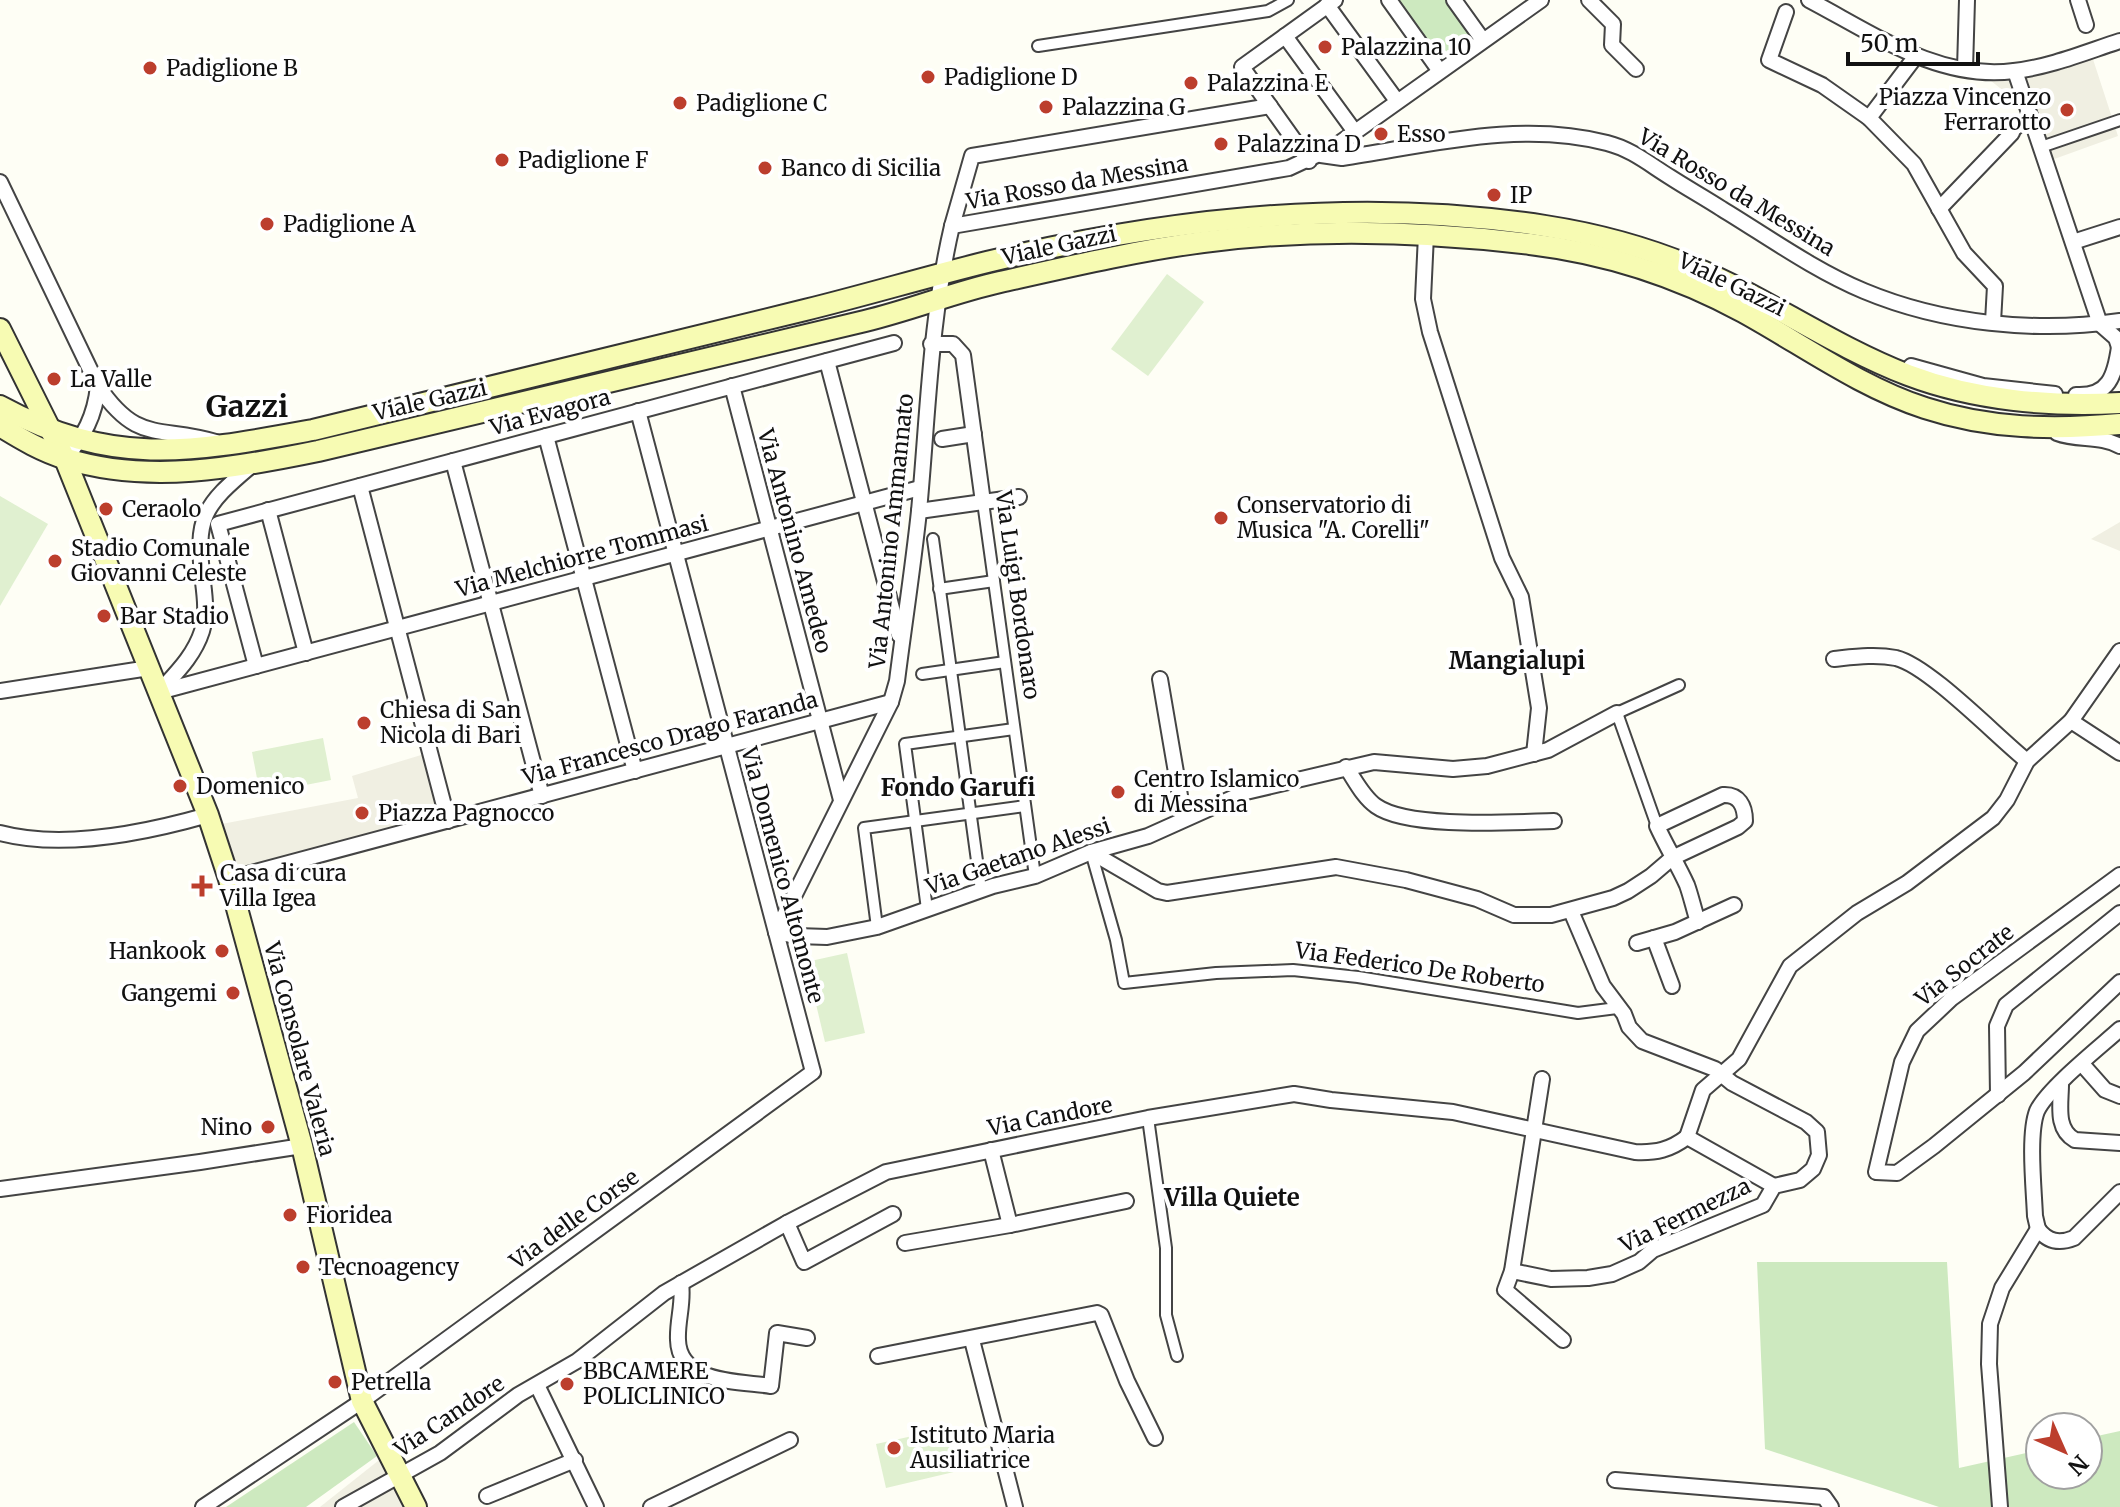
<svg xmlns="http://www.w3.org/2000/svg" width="2120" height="1507" font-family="Merriweather,serif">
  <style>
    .green { fill: #cde9bf }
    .pitch { fill: #e0f0d0 }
    .plaza { fill: #f0efe2 }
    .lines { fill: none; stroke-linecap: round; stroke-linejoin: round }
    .pedestrian-casing { stroke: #444; stroke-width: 14 }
    .minor-casing { stroke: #444; stroke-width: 18 }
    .secondary-casing { stroke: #333; stroke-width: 24 }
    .pedestrian { stroke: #fff; stroke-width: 10 }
    .minor { stroke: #fff; stroke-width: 14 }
    .secondary { stroke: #f7fbb3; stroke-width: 20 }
    .poi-dot { fill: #bc3e2d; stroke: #fff; stroke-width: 3 }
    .labels { text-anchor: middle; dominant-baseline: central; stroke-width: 8; stroke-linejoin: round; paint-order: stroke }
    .poi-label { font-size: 22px; fill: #111; stroke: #fff; text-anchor: start }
    .street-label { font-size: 22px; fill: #111; stroke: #fff }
    .neighbourhood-label { font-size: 24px; font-weight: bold; fill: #111; stroke: #fff }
    .district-label { font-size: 30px; font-weight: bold; fill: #111; stroke: #fff }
  </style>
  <rect width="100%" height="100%" fill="#fefef5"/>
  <g class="green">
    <path d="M1389,0H1454L1482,39L1439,70Z"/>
    <path d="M1757,1262H1947L1959,1468L2040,1450V1475H2088V1438L2120,1431V1507H1939L1765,1449Z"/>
    <path d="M354,1422L377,1456L306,1507H226Z"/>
  </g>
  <g class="pitch">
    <path d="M1167,274L1204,302L1148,376L1111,349Z"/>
    <path d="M0,496L48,524L0,606Z"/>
    <path d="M323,738L331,780L260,794L252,752Z"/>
    <path d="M847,953L865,1033L825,1042L806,962Z"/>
    <path d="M949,1428L958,1471L886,1488L876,1444Z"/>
  </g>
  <g class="plaza">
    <path d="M2090,50L2118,136L2046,162L2031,117L2018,102L1991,81L1965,69L1982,72Z"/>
    <path d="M2120,522V551L2091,539Z"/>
    <path d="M431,752L448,821L229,879L211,826L358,798L352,776Z"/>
    <path d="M388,1453L416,1507H320Z"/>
  </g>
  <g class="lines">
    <defs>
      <g id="pedestrian">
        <path d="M1038,46L1268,11L1288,0"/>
        <path d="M2012,133L2031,117"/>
        <path d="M2041,147L2120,120"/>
        <path d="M983,502L1035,876"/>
        <path d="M933,539L981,890"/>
        <path d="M939,589L994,581"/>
        <path d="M922,674L1005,662"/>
        <path d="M1657,826L1617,713L1679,685"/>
        <path d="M1091,852L1116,940L1124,983L1216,973L1293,970L1358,977L1578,1013L1617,1008"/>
        <path d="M927,909L905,744L1014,729"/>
        <path d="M877,927L864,828L1025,806"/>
        <path d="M1148,1118L1166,1248V1315L1177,1356"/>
      </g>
      <g id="minor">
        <path d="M1389,0L1439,70"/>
        <path d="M1454,0L1482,39"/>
        <path d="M1589,0L1613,24L1612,45L1636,69"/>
        <path d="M1809,0C1872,33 1939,81 2014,71C2050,67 2086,52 2120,41"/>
        <path d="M2078,0L2086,25"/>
        <path d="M1327,5L1397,101"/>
        <path d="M1786,12L1769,60L1822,85L1869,118L1914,164L1964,253L1995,286L1993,322"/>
        <path d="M1285,36L1355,132"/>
        <path d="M1965,69L1967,0"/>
        <path d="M2015,71L2100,324L2116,338L2120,350"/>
        <path d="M1869,118L1916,56"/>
        <path d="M1321,155L1342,158C1429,145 1520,120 1607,143C1631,149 1649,164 1670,177C1687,188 1705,198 1722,209C1768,237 1814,270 1864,291C1943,324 2036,333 2120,321"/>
        <path d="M1309,161L1242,67L1335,0"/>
        <path d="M0,182L98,386C138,445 159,425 216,442"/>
        <path d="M1939,209L2012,133"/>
        <path d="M952,226L972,156L1270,106"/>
        <path d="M1426,235L1423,299L1430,332L1502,558L1521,597L1539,708L1534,754"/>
        <path d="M2073,242L2120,227"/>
        <path d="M931,344H953L963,355L983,502"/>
        <path d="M827,361L899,635"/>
        <path d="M1911,366L1983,386L2055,394"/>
        <path d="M732,386L841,800"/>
        <path d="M2076,395C2109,397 2115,375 2119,347"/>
        <path d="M2057,433C2078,441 2100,435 2120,446"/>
        <path d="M546,436L635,771"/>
        <path d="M942,439L974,434"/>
        <path d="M65,459C84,436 95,416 98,386"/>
        <path d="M453,461L542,796"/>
        <path d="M360,486L448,821"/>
        <path d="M268,510L306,653"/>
        <path d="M919,511L1019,497"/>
        <path d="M1834,659C1854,657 1875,654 1896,658C1929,666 1997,737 2027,761"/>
        <path d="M256,666L218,524L894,343"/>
        <path d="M1160,679L1184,819"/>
        <path d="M0,691L149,668"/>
        <path d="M159,692L920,488"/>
        <path d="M159,692C176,673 194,656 202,631C207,615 205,598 203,582C195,517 203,506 252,465"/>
        <path d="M2071,721L2120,753"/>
        <path d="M1346,767C1355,780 1363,797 1376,806C1408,829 1513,822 1554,821"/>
        <path d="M0,833C64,850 145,833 208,815"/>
        <path d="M1091,852L1158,891L1167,893L1336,867L1406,880L1477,899L1514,915H1551L1613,898L1628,891L1651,876L1672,858L1738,827L1745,821C1745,806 1739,794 1723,795L1657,826C1666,846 1678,865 1687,885C1691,896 1694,910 1698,922"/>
        <path d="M2120,875L1952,998L1917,1031L1902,1062L1876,1172L1897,1173L1934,1146L2024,1073L2120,982"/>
        <path d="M229,879L891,702"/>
        <path d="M776,932L891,702L897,681C904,625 913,568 919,511C928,415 930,320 952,226L1289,168L1334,147L1541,0"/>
        <path d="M776,932L797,936L827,937L877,927L993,886L1035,876L1091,852L1148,836L1246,792L1374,762L1453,769L1487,766L1548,750L1617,713"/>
        <path d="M1654,938L1672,986"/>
        <path d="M1637,943L1675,932L1734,905"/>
        <path d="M2082,1064L2105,1090L2120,1096"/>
        <path d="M1542,1079L1512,1271L1505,1290L1563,1340"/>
        <path d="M2061,1084C2061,1104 2055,1129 2075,1140L2120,1143"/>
        <path d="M1998,1095L1997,1026L2006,1005L2120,913"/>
        <path d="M1687,1137L1703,1090L1739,1059L1790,966L1857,913L1907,883L1993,818L2007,800L2027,761L2071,721L2120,651"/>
        <path d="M1687,1137L1774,1186"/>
        <path d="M991,1150L1010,1225"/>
        <path d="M0,1189L200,1162L302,1146"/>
        <path d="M787,1223L804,1262L893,1214"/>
        <path d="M2038,1229L2035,1216C2034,1190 2028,1134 2037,1111C2047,1089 2100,1047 2120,1029"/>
        <path d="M2038,1229C2048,1242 2059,1244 2074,1238L2120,1192"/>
        <path d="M905,1243L1010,1225L1126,1201"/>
        <path d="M1512,1271L1551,1279L1588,1278L1612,1274L1639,1262L1653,1250L1763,1205L1774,1186L1800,1180L1813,1169L1819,1155L1817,1132L1806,1122L1732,1083L1715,1069L1642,1041L1629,1027L1624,1014L1603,986L1571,911"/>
        <path d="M681,1283C684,1303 677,1320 678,1340C679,1384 740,1381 771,1386L777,1333L807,1338"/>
        <path d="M972,1340L1015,1507"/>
        <path d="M878,1356L1097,1313L1101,1315L1127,1381L1155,1438"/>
        <path d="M537,1385L596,1507"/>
        <path d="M1615,1480L1824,1497L1831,1507"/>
        <path d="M487,1496L575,1460"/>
        <path d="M203,1507L362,1401L813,1072L638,411"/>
        <path d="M343,1507L440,1453L518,1395L577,1361L664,1293L787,1223L886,1172L1148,1118L1294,1094L1331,1100L1453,1112L1635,1152C1656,1153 1670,1150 1687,1137"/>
        <path d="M651,1507L790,1440"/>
        <path d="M2000,1507L1989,1364L1990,1324L2002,1288L2038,1229"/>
      </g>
      <g id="secondary">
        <path d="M0,329L65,459L208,815L229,879L302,1146L362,1401L416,1507"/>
        <path d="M0,406C114,468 192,452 313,430C477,390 641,350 805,310C866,295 926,277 987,262C1168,218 1360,197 1545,226C1610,236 1673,255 1732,285C1791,315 1846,351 1908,375C1974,400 2050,407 2120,403"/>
        <path d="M0,426C21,439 43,452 67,459C148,484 236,468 318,451C500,408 683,364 865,321C911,310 955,292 1000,282C1067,267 1135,251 1203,242C1311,228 1422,231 1530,244C1604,253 1677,276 1743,312C1803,345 1860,387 1925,408C1989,429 2054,430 2120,424"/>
      </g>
    </defs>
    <use href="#pedestrian" class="pedestrian-casing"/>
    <use href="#minor" class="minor-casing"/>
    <use href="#secondary" class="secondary-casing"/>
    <use href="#pedestrian" class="pedestrian"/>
    <use href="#minor" class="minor"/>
    <use href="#secondary" class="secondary"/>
  </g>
  <g class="poi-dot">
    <circle cx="1325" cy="47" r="8"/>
    <circle cx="150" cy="68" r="8"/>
    <circle cx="928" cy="77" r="8"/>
    <circle cx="1191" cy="83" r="8"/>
    <circle cx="680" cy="103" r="8"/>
    <circle cx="1046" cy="107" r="8"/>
    <circle cx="2067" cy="110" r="8"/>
    <circle cx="1381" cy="134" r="8"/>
    <circle cx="1221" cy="144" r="8"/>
    <circle cx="502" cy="160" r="8"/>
    <circle cx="765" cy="168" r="8"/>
    <circle cx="1494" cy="195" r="8"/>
    <circle cx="267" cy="224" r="8"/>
    <circle cx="54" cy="379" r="8"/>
    <circle cx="106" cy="509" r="8"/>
    <circle cx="1221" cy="518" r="8"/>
    <circle cx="55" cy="561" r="8"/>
    <circle cx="104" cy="616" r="8"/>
    <circle cx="364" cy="723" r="8"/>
    <circle cx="180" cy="786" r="8"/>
    <circle cx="1118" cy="792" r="8"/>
    <circle cx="362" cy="813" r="8"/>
    <path d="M198 874h8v8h8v8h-8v8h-8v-8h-8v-8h8z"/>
    <circle cx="222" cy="951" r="8"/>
    <circle cx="233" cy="993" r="8"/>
    <circle cx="268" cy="1127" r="8"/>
    <circle cx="290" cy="1215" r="8"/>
    <circle cx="303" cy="1267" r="8"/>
    <circle cx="335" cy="1382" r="8"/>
    <circle cx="567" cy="1384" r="8"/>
    <circle cx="894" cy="1448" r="8"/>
  </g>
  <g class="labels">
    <g class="poi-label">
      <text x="1341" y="47">Palazzina 10</text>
      <text x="166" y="68">Padiglione B</text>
      <text x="944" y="77">Padiglione D</text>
      <text x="1207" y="83">Palazzina E</text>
      <text x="2051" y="97" text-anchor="end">Piazza Vincenzo<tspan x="2051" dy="25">Ferrarotto</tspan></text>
      <text x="696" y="103">Padiglione C</text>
      <text x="1062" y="107">Palazzina G</text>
      <text x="1397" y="134">Esso</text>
      <text x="1237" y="144">Palazzina D</text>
      <text x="518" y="160">Padiglione F</text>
      <text x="781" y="168">Banco di Sicilia</text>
      <text x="1510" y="195">IP</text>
      <text x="283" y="224">Padiglione A</text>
      <text x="70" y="379">La Valle</text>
      <text x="1237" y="505">Conservatorio di<tspan x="1237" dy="25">Musica "A. Corelli"</tspan></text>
      <text x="122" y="509">Ceraolo</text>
      <text x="71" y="548">Stadio Comunale<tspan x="71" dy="25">Giovanni Celeste</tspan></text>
      <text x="120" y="616">Bar Stadio</text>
      <text x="380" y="710">Chiesa di San<tspan x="380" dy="25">Nicola di Bari</tspan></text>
      <text x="1134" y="779">Centro Islamico<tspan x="1134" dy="25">di Messina</tspan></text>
      <text x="196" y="786">Domenico</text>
      <text x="378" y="813">Piazza Pagnocco</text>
      <text x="220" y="873">Casa di cura<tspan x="220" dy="25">Villa Igea</tspan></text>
      <text x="206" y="951" text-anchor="end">Hankook</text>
      <text x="217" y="993" text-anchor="end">Gangemi</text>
      <text x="252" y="1127" text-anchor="end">Nino</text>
      <text x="306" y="1215">Fioridea</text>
      <text x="319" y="1267">Tecnoagency</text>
      <text x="583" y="1371">BBCAMERE<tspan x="583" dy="25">POLICLINICO</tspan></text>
      <text x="351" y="1382">Petrella</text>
      <text x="910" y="1435">Istituto Maria<tspan x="910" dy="25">Ausiliatrice</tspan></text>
    </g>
    <g class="street-label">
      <text transform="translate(1077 182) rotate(-10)">Via Rosso da Messina</text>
      <text transform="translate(1737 192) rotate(31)">Via Rosso da Messina</text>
      <text transform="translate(1059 245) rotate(-12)">Viale Gazzi</text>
      <text transform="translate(1732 284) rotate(26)">Viale Gazzi</text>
      <text transform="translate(430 400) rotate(-13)">Viale Gazzi</text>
      <text transform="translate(550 412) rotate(-15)">Via Evagora</text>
      <text transform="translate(891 531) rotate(-84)">Via Antonino Ammannato</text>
      <text transform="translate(795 541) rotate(75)">Via Antonino Amedeo</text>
      <text transform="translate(582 556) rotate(-15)">Via Melchiorre Tommasi</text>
      <text transform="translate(1018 595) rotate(82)">Via Luigi Bordonaro</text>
      <text transform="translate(670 738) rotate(-15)">Via Francesco Drago Faranda</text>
      <text transform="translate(1018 856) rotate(-19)">Via Gaetano Alessi</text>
      <text transform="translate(783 875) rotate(75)">Via Domenico Altomonte</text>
      <text transform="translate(1964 965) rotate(-38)">Via Socrate</text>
      <text transform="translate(1420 967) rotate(8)">Via Federico De Roberto</text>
      <text transform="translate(300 1049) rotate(75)">Via Consolare Valeria</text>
      <text transform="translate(1050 1116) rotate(-11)">Via Candore</text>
      <text transform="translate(1685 1215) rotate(-26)">Via Fermezza</text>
      <text transform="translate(574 1219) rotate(-36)">Via delle Corse</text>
      <text transform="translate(449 1416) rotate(-34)">Via Candore</text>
    </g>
    <g class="neighbourhood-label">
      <text x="1517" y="660">Mangialupi</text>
      <text x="958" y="787">Fondo Garufi</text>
      <text x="1232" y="1197">Villa Quiete</text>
    </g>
    <g class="district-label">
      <text x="247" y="406">Gazzi</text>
    </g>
  </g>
  <g transform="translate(2064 1451) rotate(135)"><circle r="38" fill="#ffffff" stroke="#a0a0a0" stroke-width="2"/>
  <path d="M0-6L14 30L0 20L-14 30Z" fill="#bc3e2d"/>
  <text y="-12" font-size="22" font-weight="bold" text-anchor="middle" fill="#111111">N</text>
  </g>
  <path d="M1848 52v12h130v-12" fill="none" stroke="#111111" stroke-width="4"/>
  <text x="1860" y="52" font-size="24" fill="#111111" stroke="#ffffff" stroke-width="6" paint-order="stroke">50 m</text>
</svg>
